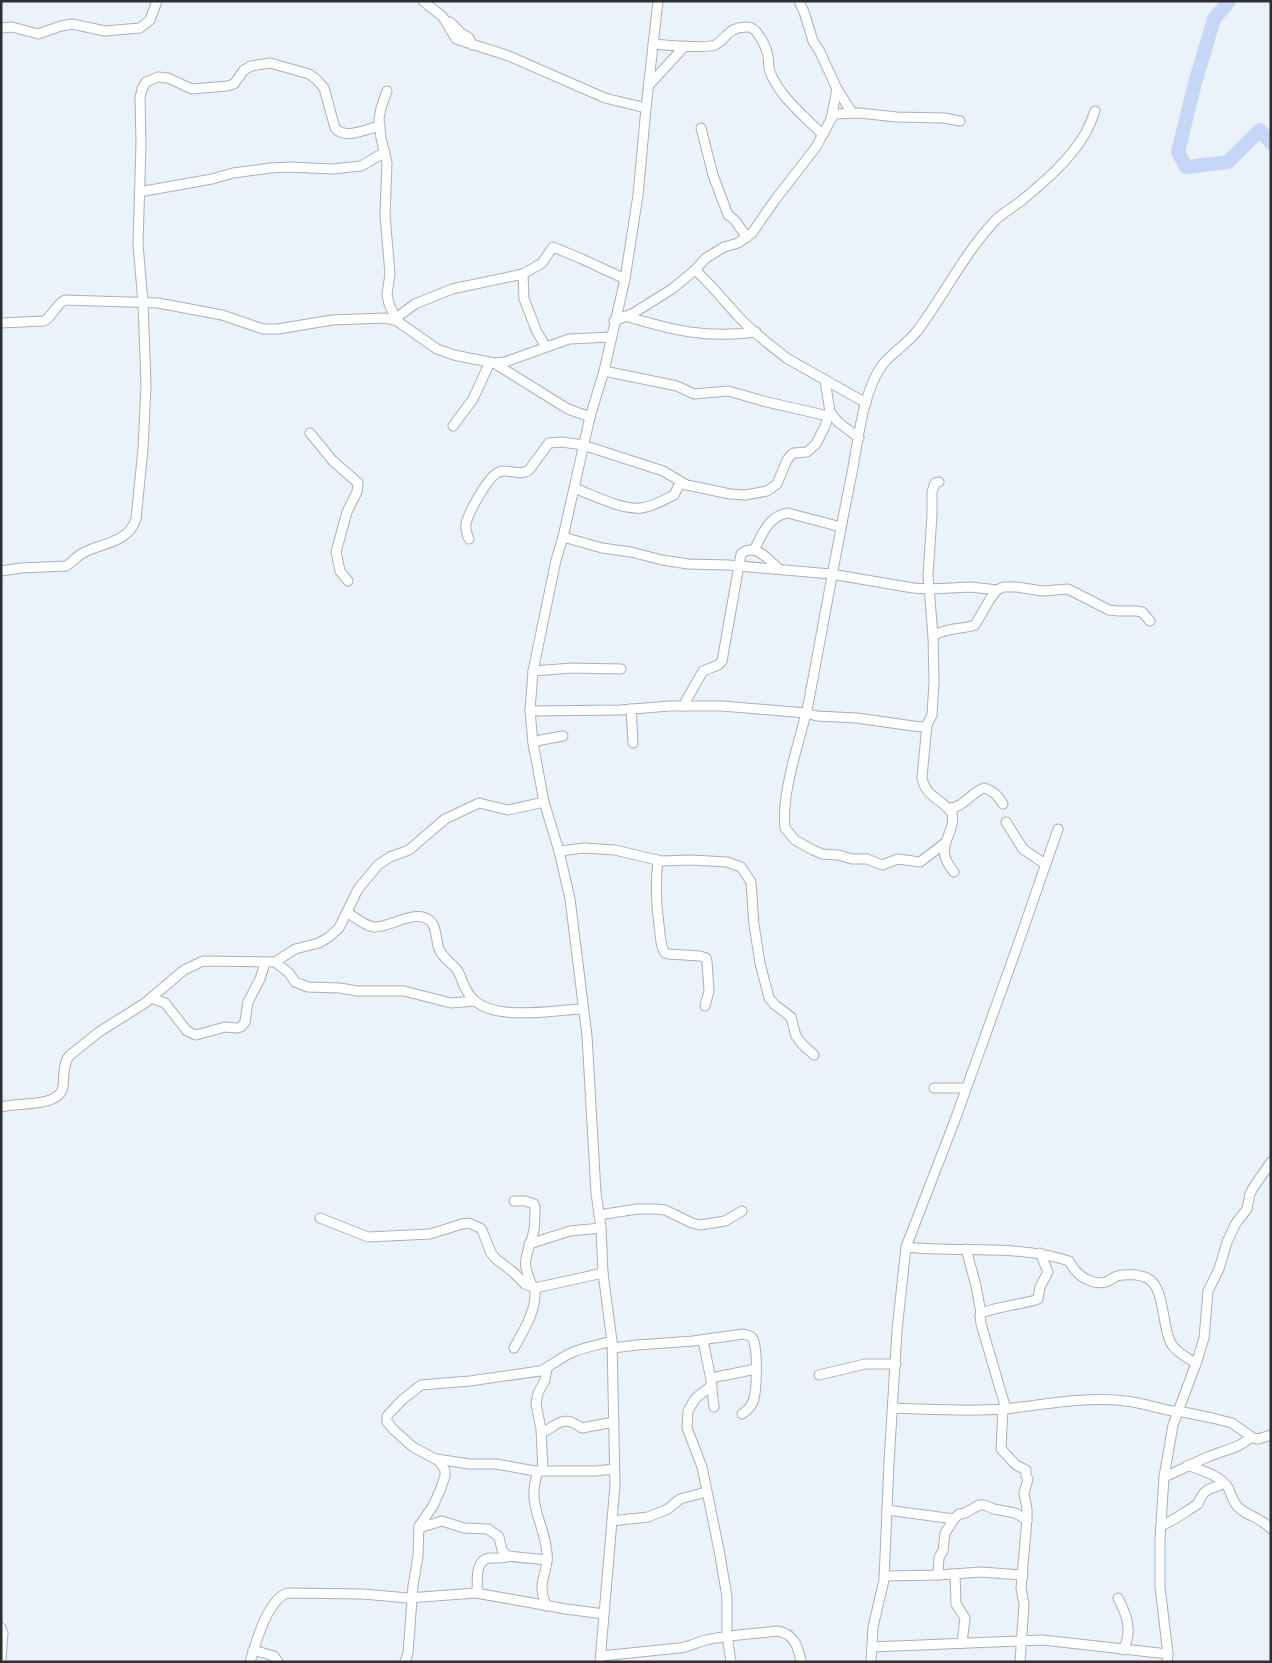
<svg xmlns="http://www.w3.org/2000/svg" width="1272" height="1663" font-family="'Fira Sans',sans-serif">
  <style>
    .lines { fill: none; stroke-linecap: round; stroke-linejoin: round }
    .river { stroke: #c6d6f7; stroke-width: 14 }
    .minor-casing { stroke: #aab0b8; stroke-width: 11 }
    .minor { stroke: #fff; stroke-width: 9 }
  </style>
  <rect width="100%" height="100%" fill="#ebf2fa"/>
  <g class="lines">
    <path class="river" d="M1229,1L1214,19L1195,83L1178,152L1186,167L1228,162L1260,130L1271,143"/>
    <defs>
      <g id="minor">
        <path d="M423,1L443,17L456,39L509,56L605,98L646,108"/>
        <path d="M799,1L804,12L813,41L820,52L837,89L852,113"/>
        <path d="M450,22L460,32L469,38L472,45"/>
        <path d="M1,28L12,27L38,34L61,26L72,24L105,31L140,28L150,20L157,1"/>
        <path d="M653,44C666,45 705,49 715,45C728,38 727,27 748,27C757,27 767,48 768,57C769,62 768,67 770,72C780,97 803,115 822,134"/>
        <path d="M649,85L685,46"/>
        <path d="M387,91L381,108L379,119L381,138L387,163L385,215L390,274L387,294L389,304L397,321"/>
        <path d="M831,119L837,89"/>
        <path d="M701,128L713,175L728,215C737,219 740,230 747,237"/>
        <path d="M139,192L212,179L233,173L271,168L289,167L332,169L361,166L385,152"/>
        <path d="M695,270C712,285 723,300 738,316C752,332 771,346 788,359L866,403"/>
        <path d="M523,274L524,299L537,332L546,347"/>
        <path d="M625,316C672,330 706,339 756,332"/>
        <path d="M396,318L415,304L452,289L523,274L542,263L553,247L582,259L625,279"/>
        <path d="M614,321L632,314L672,289L695,270L706,258L724,247L738,243L752,233L775,200L816,147L831,119L835,114L859,113L897,117L944,118L960,121"/>
        <path d="M1,323L44,321C53,316 56,304 65,300L158,303L222,315L263,329H278L332,320L385,318L397,321L437,349L454,355L494,363L505,362L569,339L611,337"/>
        <path d="M494,363L568,409L590,417"/>
        <path d="M604,371L677,386L694,394L728,391L763,401L828,416"/>
        <path d="M825,380L830,412L838,422L859,438"/>
        <path d="M453,426L473,399L490,362"/>
        <path d="M310,433L333,461L358,483L357,492L347,512L336,552L340,571L348,581"/>
        <path d="M574,488C593,495 621,510 641,508C652,507 664,500 674,495L679,485L682,484L730,494L745,495L767,491L777,484L787,460L791,455L794,453L807,452L816,444L825,426L830,412"/>
        <path d="M563,537L602,548L631,552L662,560L688,564L728,565L831,574L913,588L929,589L971,587L997,590"/>
        <path d="M469,539C467,534 465,530 466,524C468,513 489,475 499,472C509,468 520,477 529,470L549,443L562,442L583,445L663,471L685,484"/>
        <path d="M754,550C762,535 768,516 788,513L841,527"/>
        <path d="M1,571L21,568L66,566C73,562 77,555 85,552C103,543 129,542 136,519L143,449L146,385L143,303L138,244L141,144L140,98L142,89L146,82L158,77L168,78L192,89L227,86L234,84L244,70L251,66L270,63L309,74L316,79L324,88L335,128C345,140 366,129 380,126"/>
        <path d="M933,636C948,627 959,630 975,625L990,599L997,590L1003,587H1016L1043,591L1068,589L1109,610L1118,611H1137L1142,612L1150,621"/>
        <path d="M533,671L572,668L621,669"/>
        <path d="M683,706L703,671L718,665L722,661L741,554C755,542 769,560 779,569"/>
        <path d="M631,709L633,743"/>
        <path d="M530,711L620,710L670,706H722L806,713L817,716L857,718L913,726L924,727L927,725L932,715L934,682L933,636L928,575L932,515V492L935,483L939,482"/>
        <path d="M927,725L922,777C925,797 941,798 952,813C957,835 931,846 954,872"/>
        <path d="M533,743L541,740L563,736"/>
        <path d="M948,808C963,809 971,792 984,788C994,791 998,796 1003,804"/>
        <path d="M1006,822L1023,849L1045,864"/>
        <path d="M945,843L920,862L898,859L882,865L867,859H852L838,855L822,854L813,850L795,840L785,828C781,792 800,741 808,705C823,627 836,550 852,473C858,441 863,390 883,364C893,352 907,344 918,330C944,295 963,256 992,224C1000,214 1011,209 1021,201C1044,182 1070,160 1085,134C1089,127 1092,119 1095,111"/>
        <path d="M559,851L585,848L599,849L615,850L661,861L691,860L727,862L741,867L751,882L754,925L760,963L769,998L775,1005L791,1017L796,1036L802,1044L814,1055"/>
        <path d="M658,860C655,883 656,903 659,925C661,935 659,944 665,953L668,954L700,956L706,958L707,962L709,991L705,1006"/>
        <path d="M347,912C354,917 365,926 374,927C389,928 414,909 429,920C438,926 435,942 440,951C444,959 453,964 458,971C463,981 465,993 475,1001C499,1021 552,1010 583,1009"/>
        <path d="M275,962L289,973L295,982L308,987L340,988L357,991H404L451,1003L475,1001"/>
        <path d="M151,998L165,1003L187,1031L196,1035L225,1027L237,1028L241,1027L245,1022L248,1002L260,979L265,963"/>
        <path d="M934,1088H966"/>
        <path d="M1,1107C17,1102 59,1108 63,1087C64,1078 63,1064 69,1056L99,1032L145,1003L184,970L203,961L275,962L295,949L319,943L329,937L339,928L358,889L378,865L390,857L409,850L445,819L479,803L508,810L544,802"/>
        <path d="M514,1201H525L534,1204L535,1207C535,1215 535,1223 534,1230C528,1257 519,1259 533,1287"/>
        <path d="M599,1215L637,1209H656L665,1210L692,1223L700,1225L725,1221L742,1211"/>
        <path d="M320,1218L368,1237L430,1234L462,1224L469,1223L480,1228L482,1230L491,1253L496,1259L513,1272L525,1284L535,1288L603,1273"/>
        <path d="M529,1244L570,1231L601,1228"/>
        <path d="M906,1247C960,1253 1017,1244 1069,1261C1071,1264 1073,1268 1075,1270C1082,1279 1096,1285 1106,1282C1110,1280 1113,1278 1117,1276C1125,1274 1139,1274 1147,1278C1166,1287 1161,1328 1172,1345C1177,1353 1189,1358 1196,1364"/>
        <path d="M966,1249L976,1286L981,1313"/>
        <path d="M703,1340L711,1380L714,1407"/>
        <path d="M514,1348C524,1330 537,1310 535,1288"/>
        <path d="M613,1348L637,1345L693,1341L743,1334C747,1335 751,1335 753,1339C758,1350 757,1391 753,1402C750,1408 747,1411 742,1414"/>
        <path d="M819,1375L865,1364H896"/>
        <path d="M711,1378L756,1369"/>
        <path d="M712,1385L696,1398L692,1404L688,1411L687,1428L702,1467L719,1550L727,1597V1636L731,1662"/>
        <path d="M893,1408C929,1409 967,1412 1004,1409C1043,1405 1085,1396 1126,1401C1143,1403 1160,1409 1178,1412"/>
        <path d="M1003,1409L1001,1449L1016,1465L1026,1470V1476L1028,1479L1024,1493L1027,1509V1519L1021,1588L1024,1604L1020,1662"/>
        <path d="M1006,1409L981,1324L980,1315C985,1308 1027,1304 1038,1299L1040,1287L1048,1272L1040,1253"/>
        <path d="M1178,1411L1212,1418L1232,1423L1253,1438L1258,1439L1271,1435"/>
        <path d="M542,1432C552,1429 560,1418 571,1422C575,1423 578,1426 582,1428L614,1422"/>
        <path d="M436,1459L470,1464H496L535,1471H596L614,1469"/>
        <path d="M1188,1465C1202,1471 1217,1474 1227,1486C1231,1492 1232,1501 1238,1507C1247,1516 1262,1518 1271,1529"/>
        <path d="M538,1471C526,1507 544,1520 547,1553C549,1565 542,1576 542,1587C542,1594 544,1600 546,1606"/>
        <path d="M543,1471L541,1429L536,1404L538,1393L545,1380L547,1368"/>
        <path d="M1164,1477C1179,1471 1193,1463 1208,1457C1223,1450 1239,1449 1251,1437"/>
        <path d="M887,1510L954,1519L959,1514L965,1513L979,1505H984L994,1509L1015,1513L1027,1520"/>
        <path d="M612,1521L648,1517L668,1509L680,1499L706,1492"/>
        <path d="M1161,1526C1175,1520 1185,1512 1198,1504C1200,1498 1204,1490 1212,1488C1218,1486 1219,1487 1223,1482"/>
        <path d="M419,1528L442,1521L464,1528L488,1529L499,1537L502,1550L507,1556L547,1560"/>
        <path d="M955,1574L956,1604L965,1618L962,1643"/>
        <path d="M938,1575L939,1557L943,1551L945,1533L954,1519"/>
        <path d="M884,1576L938,1575L981,1572L1023,1575"/>
        <path d="M477,1593C478,1582 474,1561 489,1558C497,1558 503,1559 510,1556"/>
        <path d="M1118,1598C1127,1615 1133,1632 1123,1650"/>
        <path d="M1,1628L3,1633L1,1659"/>
        <path d="M872,1647L1043,1640L1168,1654"/>
        <path d="M253,1650L274,1656L278,1662"/>
        <path d="M601,1656L679,1648C689,1647 697,1642 706,1640C729,1635 753,1634 777,1631C794,1633 798,1647 801,1661"/>
        <path d="M250,1662C256,1642 267,1601 287,1593L363,1594L408,1598L476,1593L566,1609L604,1614"/>
        <path d="M405,1662L408,1653L413,1586L418,1556L419,1526L433,1506L441,1488L445,1476V1470L439,1461L413,1447L394,1430L387,1422V1416L402,1400L421,1385L470,1381L540,1371C551,1366 560,1358 571,1353C583,1347 599,1345 612,1341"/>
        <path d="M600,1662L615,1485L612,1341L603,1273L601,1228L596,1193L587,1036L570,899L559,851L544,802L533,743L530,711L533,671L556,560L563,537L590,417L604,371L625,279L638,195L646,108L658,1"/>
        <path d="M871,1662L873,1627L884,1580L889,1463L897,1330L906,1247L955,1120L1016,950L1058,829"/>
        <path d="M1167,1662L1168,1654L1160,1587V1539L1164,1477L1173,1425L1197,1361L1204,1338L1208,1291L1219,1269L1227,1242L1236,1223L1247,1209L1250,1194L1253,1188L1271,1162"/>
      </g>
    </defs>
    <use href="#minor" class="minor-casing"/>
    <use href="#minor" class="minor"/>
  </g>
  <rect width="1272" height="1663" fill="none" stroke="#2c2f32" stroke-width="5"/>
</svg>
